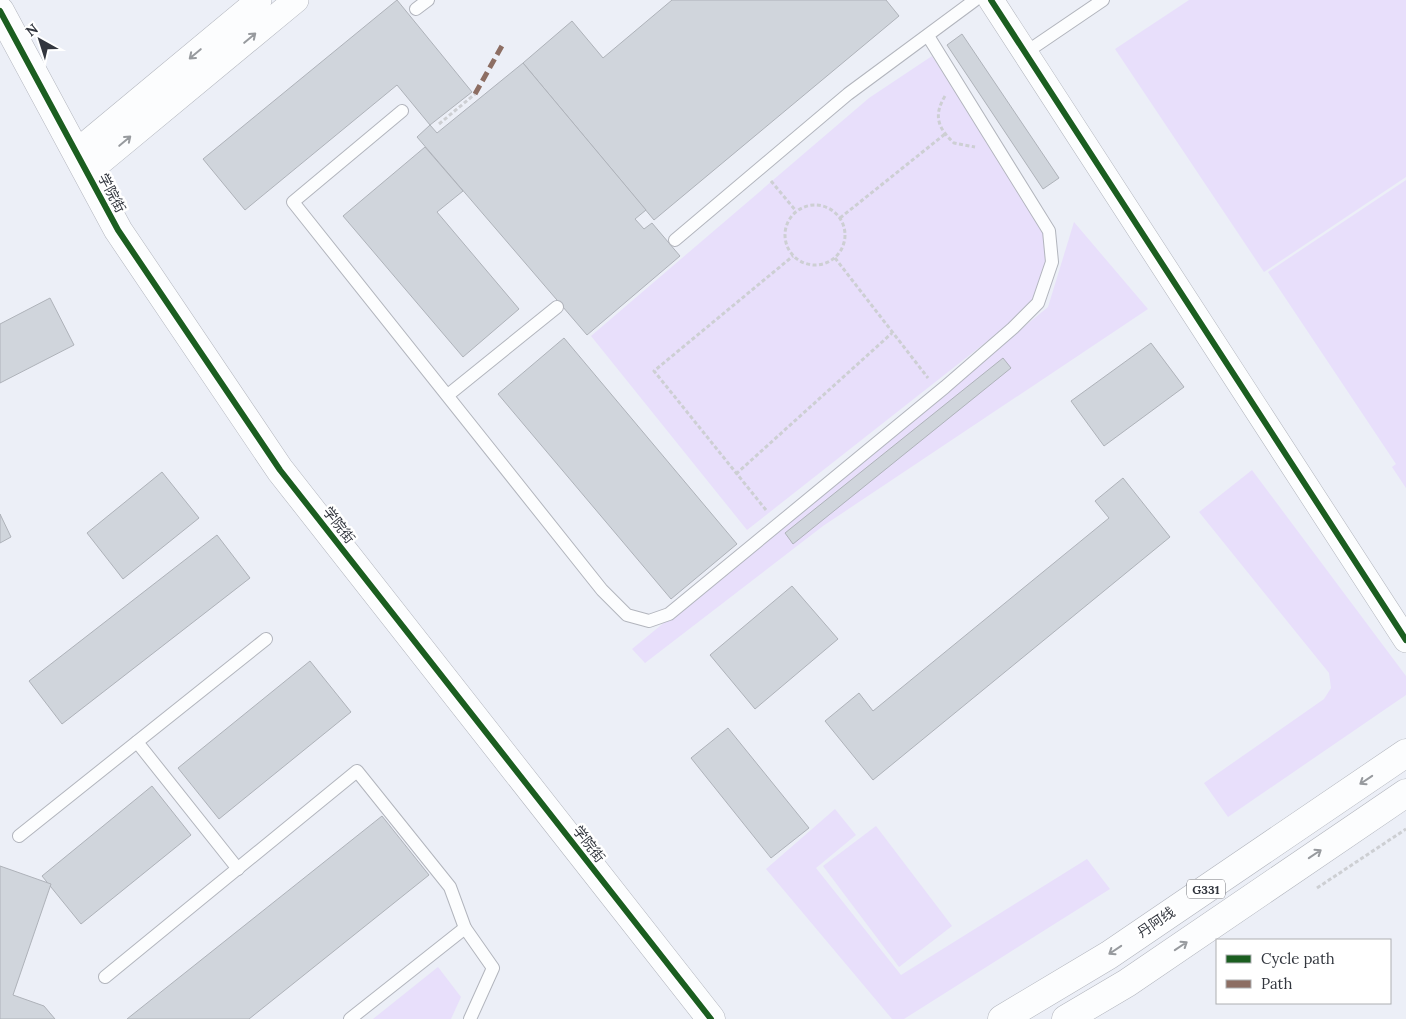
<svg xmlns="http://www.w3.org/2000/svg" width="1406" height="1019" font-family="Lora,'Noto Sans SC',serif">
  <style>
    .green { fill: #e8dffb }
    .building { fill: #d0d5dc; stroke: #aeb2b9 }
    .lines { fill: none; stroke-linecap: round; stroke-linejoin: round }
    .service-casing { stroke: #b2b5bd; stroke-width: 14 }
    .minor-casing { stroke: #b2b5bd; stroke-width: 26 }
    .tertiary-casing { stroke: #b2b5bd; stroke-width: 29 }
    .trunk-casing { stroke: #b2b5bd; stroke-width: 29 }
    .path { stroke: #cdcfd3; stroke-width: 3; stroke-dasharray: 4 2.5; stroke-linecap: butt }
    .service { stroke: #fcfdfe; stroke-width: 12 }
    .minor { stroke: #fcfdfe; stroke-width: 25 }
    .tertiary { stroke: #fcfdfe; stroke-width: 28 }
    .trunk { stroke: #fcfdfe; stroke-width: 28 }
    .quiet { stroke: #8d6e63; stroke-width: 5; stroke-dasharray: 10 5; stroke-linecap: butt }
    .cycleway-casing { stroke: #fff; stroke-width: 9 }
    .cycleway { stroke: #1b5e20; stroke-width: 6 }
    .oneway { stroke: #979a9e }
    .labels { text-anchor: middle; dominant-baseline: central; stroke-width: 5; stroke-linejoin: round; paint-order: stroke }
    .shield { fill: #fff; stroke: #707278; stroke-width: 1 }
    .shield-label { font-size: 12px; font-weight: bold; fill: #32363e }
    .street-label { font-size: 14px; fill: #32363e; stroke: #fff }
  </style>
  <rect width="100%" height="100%" fill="#eceff7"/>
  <g class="green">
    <path d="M1189,0H1406V177L1264,272L1115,49Z"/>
    <path d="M932,56L1043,224L1046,263L1034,298L1004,328L747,530L591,336L869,98Z"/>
    <path d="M1406,180V488L1392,467L1396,464L1268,272Z"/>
    <path d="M1074,222L1148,309L823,526L645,663L632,649L1048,307Z"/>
    <path d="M1252,470L1406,676V695L1228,817L1204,783L1324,699L1331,688L1329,673L1199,512Z"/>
    <path d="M835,809L856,835L816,868L901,975L1087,859L1110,889L904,1019H892L766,869Z"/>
    <path d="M876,826L952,926L899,967L823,866Z"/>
    <path d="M438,967L461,997L451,1019H373Z"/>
  </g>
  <g class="building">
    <path d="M397,0L472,92L430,125L397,85L245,210L203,159Z"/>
    <path d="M672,0H886L899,16L654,220L523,63L572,21L603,58Z"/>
    <path d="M962,34L1059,178L1043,189L947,45Z"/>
    <path d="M523,63L646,210L635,219L644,229L652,223L680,256L587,335L417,137L430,125L437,133Z"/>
    <path d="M425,147L463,191L437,212L519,309L463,357L343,216Z"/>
    <path d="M50,298L74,345L0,383V324Z"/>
    <path d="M564,338L737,544L671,599L498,394Z"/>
    <path d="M1151,343L1184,387L1104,446L1071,401Z"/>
    <path d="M1003,358L1011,368L793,544L785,533Z"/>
    <path d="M162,472L199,518L123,579L87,533Z"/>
    <path d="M1123,478L1170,537L873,780L825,721L859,693L873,711L1109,518L1095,501Z"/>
    <path d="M0,514L11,537L0,543Z"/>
    <path d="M217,535L250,578L62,724L29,681Z"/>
    <path d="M792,586L838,639L755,709L710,655Z"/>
    <path d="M310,661L351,712L219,819L178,768Z"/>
    <path d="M728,728L809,828L771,858L691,758Z"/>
    <path d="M152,786L191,835L81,924L42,876Z"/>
    <path d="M382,816L429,875L249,1019H127Z"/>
    <path d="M0,866L51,884L13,995L44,1006L55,1019H0Z"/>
  </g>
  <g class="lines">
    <defs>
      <g id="service">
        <path d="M416,9L428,0"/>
        <path d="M1025,53L1103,0"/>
        <path d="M402,111L293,202L602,590L627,615L649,621L669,614L945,387L1013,328L1038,303L1052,262L1049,231L928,36"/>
        <path d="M675,240L848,94L975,0"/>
        <path d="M448,395L557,307"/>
        <path d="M137,742L238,869"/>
        <path d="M19,836L266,639"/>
        <path d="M105,977L357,771L450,887L465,928"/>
        <path d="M350,1019L465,928L493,968L470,1019"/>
      </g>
      <g id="minor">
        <path d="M991,0L1406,640"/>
        <path d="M76,152L259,0"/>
        <path d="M87,173L296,0"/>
      </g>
      <path id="tertiary" d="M0,11L118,230L280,470L711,1019"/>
      <g id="trunk">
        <path d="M1002,1019L1109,955L1406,753"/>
        <path d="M1066,1019L1127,983L1406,793"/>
      </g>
    </defs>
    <use href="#service" class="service-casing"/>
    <use href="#minor" class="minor-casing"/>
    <use href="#tertiary" class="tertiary-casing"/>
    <use href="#trunk" class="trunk-casing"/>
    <g class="path">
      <path d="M945,96C933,116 938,128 954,143L975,147"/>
      <path d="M439,124L475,94"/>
      <path d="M771,181L796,211"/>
      <circle cx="815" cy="235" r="30"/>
      <path d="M840,218L945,134"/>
      <path d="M835,258L928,378"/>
      <path d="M736,474L892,333"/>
      <path d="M766,510L654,371L793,256"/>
      <path d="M1317,888L1406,829"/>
    </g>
    <use href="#service" class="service"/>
    <use href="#minor" class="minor"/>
    <use href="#tertiary" class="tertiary"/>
    <use href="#trunk" class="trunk"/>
    <path class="quiet" d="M475,94L503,44"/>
    <defs>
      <g id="cycleway">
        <path d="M991,0L1406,640"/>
        <path d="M0,11L118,230L280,470L711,1019"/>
      </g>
    </defs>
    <use href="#cycleway" class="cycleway-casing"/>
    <use href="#cycleway" class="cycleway"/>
  </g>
  <defs><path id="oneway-shaft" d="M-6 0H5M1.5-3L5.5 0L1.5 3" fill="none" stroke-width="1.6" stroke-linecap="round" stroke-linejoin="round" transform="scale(1.25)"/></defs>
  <g class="oneway">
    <use href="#oneway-shaft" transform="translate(250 38) rotate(-40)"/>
    <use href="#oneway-shaft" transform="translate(195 54) rotate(140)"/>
    <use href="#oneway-shaft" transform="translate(125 141) rotate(-40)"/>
    <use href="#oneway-shaft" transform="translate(1366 780) rotate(146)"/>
    <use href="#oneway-shaft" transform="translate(1315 854) rotate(-34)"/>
    <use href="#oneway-shaft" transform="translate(1181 946) rotate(-34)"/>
    <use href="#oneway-shaft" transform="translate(1115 950) rotate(146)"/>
  </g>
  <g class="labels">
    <rect class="shield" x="1187" y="879.5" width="38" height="19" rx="4"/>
    <g class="shield-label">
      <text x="1206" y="889">G331</text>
    </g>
    <g class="street-label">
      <text transform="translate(112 193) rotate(62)">学院街</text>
      <text transform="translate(339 525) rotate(52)">学院街</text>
      <text transform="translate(589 844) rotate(52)">学院街</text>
      <text transform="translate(1156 922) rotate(-34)">丹阿线</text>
    </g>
  </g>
  <rect x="1216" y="939" width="175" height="65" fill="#ffffff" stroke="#adafb2"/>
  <rect x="1226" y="955" width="25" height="8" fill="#1b5e20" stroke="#adafb2"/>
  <text x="1261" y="964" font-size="15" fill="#32363e">Cycle path</text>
  <rect x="1226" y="980" width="25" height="8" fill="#8d6e63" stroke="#adafb2"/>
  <text x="1261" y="989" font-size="15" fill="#32363e">Path</text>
  <g transform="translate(40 40) rotate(321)" stroke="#ffffff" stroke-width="4" paint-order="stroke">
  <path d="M0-4L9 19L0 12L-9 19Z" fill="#32363e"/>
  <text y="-8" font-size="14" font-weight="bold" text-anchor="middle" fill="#32363e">N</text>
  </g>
</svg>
